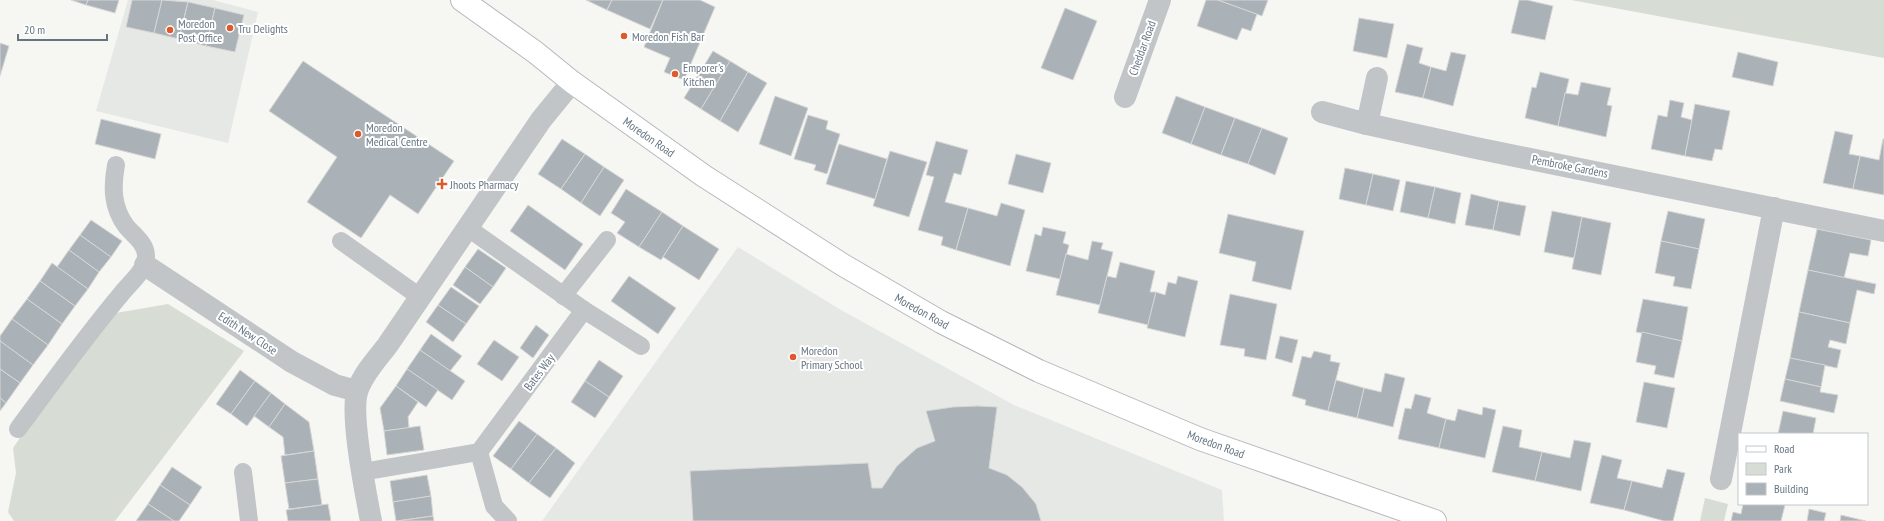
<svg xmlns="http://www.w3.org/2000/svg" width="1884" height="521" font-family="'PT Sans Narrow',sans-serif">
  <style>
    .built { fill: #e6e8e6 }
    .green { fill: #d7ddd4 }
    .building { fill: #aab1b7; stroke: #d7d7d5 }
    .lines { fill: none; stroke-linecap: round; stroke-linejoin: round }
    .secondary-casing { stroke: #b4b8bd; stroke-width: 24 }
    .lane { stroke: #c1c5c8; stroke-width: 18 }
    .street { stroke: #c1c5c8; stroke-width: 22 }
    .secondary { stroke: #fff; stroke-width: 22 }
    .poi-dot { fill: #dd5a2c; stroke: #fff; stroke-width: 1.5 }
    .labels { text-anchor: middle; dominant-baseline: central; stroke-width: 4; stroke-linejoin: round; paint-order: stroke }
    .poi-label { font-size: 12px; fill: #667583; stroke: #fff; text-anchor: start }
    .street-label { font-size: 12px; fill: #667583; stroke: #fff }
  </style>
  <rect width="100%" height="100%" fill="#f6f6f3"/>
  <g class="built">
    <path d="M128,0H213L258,12L228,143L96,111Z"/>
    <path d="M738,247L841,310L1014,405L1222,490L1224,521H542Z"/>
  </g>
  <g class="green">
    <path d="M1571,0H1884V58L1609,7Z"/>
    <path d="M168,304L244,351L115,521H14L8,512L16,473L13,448L73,361L116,313Z"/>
    <path d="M1705,498L1728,504L1724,521H1700Z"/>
  </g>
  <g class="building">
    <path d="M71,0H88L86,5Z"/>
    <path d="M88,0H119L115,13L86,5Z"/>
    <path d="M132,0H162L154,33L126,27Z"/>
    <path d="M162,0L188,2L179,39L154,33Z"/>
    <path d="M586,0H612L607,10Z"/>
    <path d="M612,0H663L650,29L607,10Z"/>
    <path d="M663,0H700L715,7L684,80L664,72L670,58L644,47Z"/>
    <path d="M1206,0H1218L1257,14L1251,31L1242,28L1237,40L1197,26Z"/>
    <path d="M1218,0H1268L1262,16Z"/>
    <path d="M1519,0H1527L1553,6L1545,40L1511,33Z"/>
    <path d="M188,2L215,8L206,46L179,39Z"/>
    <path d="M215,8L244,15L235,52L206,46Z"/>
    <path d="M1065,8L1097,21L1073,80L1041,68Z"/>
    <path d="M1359,18L1394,24L1387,58L1353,51Z"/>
    <path d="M0,43L9,46L0,76Z"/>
    <path d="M1407,44L1423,48L1419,63L1431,67L1423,98L1395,92Z"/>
    <path d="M713,51L730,61L701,109L684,98Z"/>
    <path d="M1451,52L1466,55L1453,106L1423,98L1431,67L1446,71Z"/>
    <path d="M1738,52L1778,62L1773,86L1732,77Z"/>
    <path d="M303,61L454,161L418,214L390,195L361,238L307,202L337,157L269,111Z"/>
    <path d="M730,61L748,72L720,121L701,109Z"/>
    <path d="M748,72L767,83L738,132L720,121Z"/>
    <path d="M1540,72L1569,79L1558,126L1525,118L1532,87L1536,88Z"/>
    <path d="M1581,82L1611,88L1607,105L1612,106L1606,137L1558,126L1565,93L1578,95Z"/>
    <path d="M775,96L808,108L791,156L759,144Z"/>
    <path d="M1176,96L1205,107L1191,144L1162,133Z"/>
    <path d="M1670,100L1684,103L1681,117L1692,120L1685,156L1651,149L1658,115L1667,117Z"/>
    <path d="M1695,104L1730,111L1722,150L1715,149L1712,161L1685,156Z"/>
    <path d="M1205,107L1235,118L1221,155L1191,144Z"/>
    <path d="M808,115L828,121L826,129L840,134L827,174L814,170L816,165L794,159Z"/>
    <path d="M1235,118L1262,128L1248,164L1221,155Z"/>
    <path d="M101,119L161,134L155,159L95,144Z"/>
    <path d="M1262,128L1288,138L1275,175L1248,164Z"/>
    <path d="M1835,131L1853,135L1849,154L1860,156L1853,189L1823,183Z"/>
    <path d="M562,139L585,154L561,189L538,174Z"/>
    <path d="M1883,139H1884V195L1853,189L1860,156L1879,160Z"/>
    <path d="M936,141L968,150L961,175L954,173L945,202L968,208L956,250L941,245L943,237L918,230L934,177L926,175Z"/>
    <path d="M839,144L887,159L875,199L826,184Z"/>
    <path d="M890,151L927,162L909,217L873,206Z"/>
    <path d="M585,154L604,167L581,203L561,189Z"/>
    <path d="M1016,154L1051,163L1043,193L1008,184Z"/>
    <path d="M604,167L624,180L600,216L581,203Z"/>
    <path d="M1345,168L1373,174L1366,205L1339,199Z"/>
    <path d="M1373,174L1400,180L1393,211L1366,205Z"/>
    <path d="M1406,181L1435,187L1428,218L1400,212Z"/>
    <path d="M1435,187L1461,193L1455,224L1428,218Z"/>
    <path d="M626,189L662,212L639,247L617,233L625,222L611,213Z"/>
    <path d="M1471,194L1499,201L1493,230L1465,225Z"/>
    <path d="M1499,201L1526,206L1520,236L1493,230Z"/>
    <path d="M1001,203L1025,210L1010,266L956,250L968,208L997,216Z"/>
    <path d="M528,205L583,244L565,270L510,231Z"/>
    <path d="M1552,211L1582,217L1574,258L1544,252Z"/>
    <path d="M1668,211L1705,219L1699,249L1661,241Z"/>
    <path d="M662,212L683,226L661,260L639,247Z"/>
    <path d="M1228,214L1304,231L1291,290L1252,281L1256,262L1219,253Z"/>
    <path d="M1582,217L1611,223L1601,275L1572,269Z"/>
    <path d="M91,220L122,241L111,257L80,235Z"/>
    <path d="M683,226L719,249L699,280L663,257Z"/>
    <path d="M1043,227L1066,232L1063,243L1069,245L1060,279L1026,271L1035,234L1041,236Z"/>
    <path d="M1817,229L1871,240L1868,256L1850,253L1844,278L1808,270Z"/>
    <path d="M80,235L111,257L99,272L69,250Z"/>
    <path d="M1092,241L1103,243L1101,249L1113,252L1100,305L1056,295L1066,254L1088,260Z"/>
    <path d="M1661,241L1699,249L1691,289L1673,286L1675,277L1655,273Z"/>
    <path d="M478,249L506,268L493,287L465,267Z"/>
    <path d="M69,250L99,272L88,289L57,267Z"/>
    <path d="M1120,262L1155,271L1150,292H1156L1148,325L1098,313L1107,276L1116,278Z"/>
    <path d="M52,263L88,289L75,306L40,281Z"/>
    <path d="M465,267L493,287L480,304L453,285Z"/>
    <path d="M1808,270L1876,284L1874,294L1857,290L1850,323L1799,312Z"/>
    <path d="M629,276L676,308L658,334L611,301Z"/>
    <path d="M1178,276L1198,281L1185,337L1147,328L1156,292L1165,295L1168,282L1176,284Z"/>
    <path d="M40,281L75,306L62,324L27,299Z"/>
    <path d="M451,287L479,306L466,324L438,305Z"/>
    <path d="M1230,294L1277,304L1266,360L1244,356L1245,349L1220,345Z"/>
    <path d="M27,299L62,324L48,345L12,319Z"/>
    <path d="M1643,299L1688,307L1682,341L1636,332Z"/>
    <path d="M438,305L466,324L453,342L426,322Z"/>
    <path d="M1799,312L1850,323L1846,344L1830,340L1828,347L1841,350L1837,368L1790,358Z"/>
    <path d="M12,319L48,345L33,365L0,341V336Z"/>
    <path d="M536,325L549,335L533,358L520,348Z"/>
    <path d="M1642,332L1682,341L1674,378L1654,374L1656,366L1636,362Z"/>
    <path d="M431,334L462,356L450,371L420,350Z"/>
    <path d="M1280,336L1298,340L1292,363L1275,358Z"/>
    <path d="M494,340L519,357L502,381L477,364Z"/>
    <path d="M0,341L33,365L20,383L0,369Z"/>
    <path d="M420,350L465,381L452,400L407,369Z"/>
    <path d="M1314,351L1331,355L1330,361L1340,363L1328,411L1305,405L1306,400L1292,396L1302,356L1311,358Z"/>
    <path d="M1790,358L1825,365L1821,387L1785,379Z"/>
    <path d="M599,360L623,376L609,397L585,381Z"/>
    <path d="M0,369L20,383L6,403L0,398Z"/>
    <path d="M407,369L438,390L426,407L396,386Z"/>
    <path d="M240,370L255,381L231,414L216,404Z"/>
    <path d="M1385,373L1405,378L1393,427L1357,418L1364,388L1381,392Z"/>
    <path d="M1785,379L1821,387L1820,392L1838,395L1834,413L1780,401Z"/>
    <path d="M1336,380L1364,388L1357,418L1328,411Z"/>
    <path d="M255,381L271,393L247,426L231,414Z"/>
    <path d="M585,381L609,397L595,418L571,402Z"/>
    <path d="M1644,382L1675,388L1667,428L1636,422Z"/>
    <path d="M396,386L418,402L408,417L409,428L384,431L380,408Z"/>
    <path d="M271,393L285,404L269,427L254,416Z"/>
    <path d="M1415,394L1431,398L1427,413L1446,419L1439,448L1398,439L1405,408L1411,409Z"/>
    <path d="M0,398L6,403L0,411Z"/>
    <path d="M285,404L309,422L314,451L285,455L283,437L269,427Z"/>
    <path d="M978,406L997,407L989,468L1007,475L1022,487L1036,504L1041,521H693L690,471L868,463L872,488H882L897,466L917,448L935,441L926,411L953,407Z"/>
    <path d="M1483,407L1496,410L1485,458L1439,448L1446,419L1455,421L1458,409L1482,415Z"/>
    <path d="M1783,411L1816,418L1813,434H1778Z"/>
    <path d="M519,421L537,434L511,469L493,456Z"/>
    <path d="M420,426L424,450L387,455L384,431Z"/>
    <path d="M1503,426L1522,430L1519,447L1542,452L1535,481L1492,472Z"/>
    <path d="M537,434L556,448L529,483L511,469Z"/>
    <path d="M1574,440L1591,443L1581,491L1535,481L1542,452L1570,458Z"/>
    <path d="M556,448L575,463L550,498L529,483Z"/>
    <path d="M314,451L318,479L285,483L281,456Z"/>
    <path d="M1602,455L1622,460L1617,478L1632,481L1624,510L1590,503Z"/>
    <path d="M172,467L202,487L190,505L160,485Z"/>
    <path d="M1667,469L1685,473L1673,521H1664L1624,510L1632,481L1662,488Z"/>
    <path d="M427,475L431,496L393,502L390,481Z"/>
    <path d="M318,479L322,505L289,509L285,483Z"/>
    <path d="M160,485L190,505L179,521H174L148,504Z"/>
    <path d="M431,496L433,516L396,521L393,502Z"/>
    <path d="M148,504L174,521H136Z"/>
    <path d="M328,504L331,521H288L286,510Z"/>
    <path d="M1743,504H1778L1785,505L1781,521H1731L1733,512L1741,514Z"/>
    <path d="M1809,509L1826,513L1824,521H1807Z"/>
    <path d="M1841,515L1866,521H1840Z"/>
    <path d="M433,516L434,521H398Z"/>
  </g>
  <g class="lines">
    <defs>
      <path id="secondary" d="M462,0L535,52L572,82L704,176L843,265L941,322L1039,371L1200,439L1435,521"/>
    </defs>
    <use href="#secondary" class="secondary-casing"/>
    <g class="lane">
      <path d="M341,241L420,297"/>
      <path d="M563,296L607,240"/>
      <path d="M584,310L641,346"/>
      <path d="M18,429C52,383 85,337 122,293C131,282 146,270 146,256C146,243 133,235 126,226C112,207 112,187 116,165"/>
      <path d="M479,452L494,506L508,521"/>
      <path d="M243,472L249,521"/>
      <path d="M362,472L479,452L584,310L468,228"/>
    </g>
    <g class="street">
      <path d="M1125,97L1160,0"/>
      <path d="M1322,112L1367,124L1476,148L1884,231"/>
      <path d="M1367,124L1377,78"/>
      <path d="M145,265L292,362L335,385L357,391"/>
      <path d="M1721,479L1774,208"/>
      <path d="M371,521C366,495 349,411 358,389C364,373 376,360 387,346L541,120L572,82"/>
    </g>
    <use href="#secondary" class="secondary"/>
  </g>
  <g class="poi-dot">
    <circle cx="230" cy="28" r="4"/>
    <circle cx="170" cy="30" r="4"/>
    <circle cx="624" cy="36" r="4"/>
    <circle cx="675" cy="74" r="4"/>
    <circle cx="358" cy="134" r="4"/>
    <path d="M440 178h4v4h4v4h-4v4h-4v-4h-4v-4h4z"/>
    <circle cx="793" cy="357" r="4"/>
  </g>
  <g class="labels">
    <g class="poi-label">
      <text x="178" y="23">Moredon<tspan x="178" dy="14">Post Office</tspan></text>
      <text x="238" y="28">Tru Delights</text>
      <text x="632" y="36">Moredon Fish Bar</text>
      <text x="683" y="67">Emporer's<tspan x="683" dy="14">Kitchen</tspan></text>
      <text x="366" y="127">Moredon<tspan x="366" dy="14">Medical Centre</tspan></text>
      <text x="450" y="184">Jhoots Pharmacy</text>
      <text x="801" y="350">Moredon<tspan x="801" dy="14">Primary School</tspan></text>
    </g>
    <g class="street-label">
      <text transform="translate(1142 48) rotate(-70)">Cheddar Road</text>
      <text transform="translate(649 137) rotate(35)">Moredon Road</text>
      <text transform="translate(1570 166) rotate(11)">Pembroke Gardens</text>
      <text transform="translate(922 311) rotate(29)">Moredon Road</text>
      <text transform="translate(248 333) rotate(33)">Edith New Close</text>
      <text transform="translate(539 372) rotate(-53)">Bates Way</text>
      <text transform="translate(1216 444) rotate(20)">Moredon Road</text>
    </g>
  </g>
  <rect x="1738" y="433" width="130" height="72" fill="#ffffff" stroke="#c2c8cd"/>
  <rect x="1746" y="446" width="20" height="6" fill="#ffffff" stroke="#c2c8cd"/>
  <text x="1774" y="453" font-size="12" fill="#667583">Road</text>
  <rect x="1746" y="463" width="20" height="12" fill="#d7ddd4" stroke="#c2c8cd"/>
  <text x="1774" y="473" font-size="12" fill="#667583">Park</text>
  <rect x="1746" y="483" width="20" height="12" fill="#aab1b7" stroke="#c2c8cd"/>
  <text x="1774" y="493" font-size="12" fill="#667583">Building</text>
  <path d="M18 34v6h89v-6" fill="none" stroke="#667583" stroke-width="2"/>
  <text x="24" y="34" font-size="12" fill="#667583" stroke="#ffffff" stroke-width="3" paint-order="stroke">20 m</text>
</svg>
